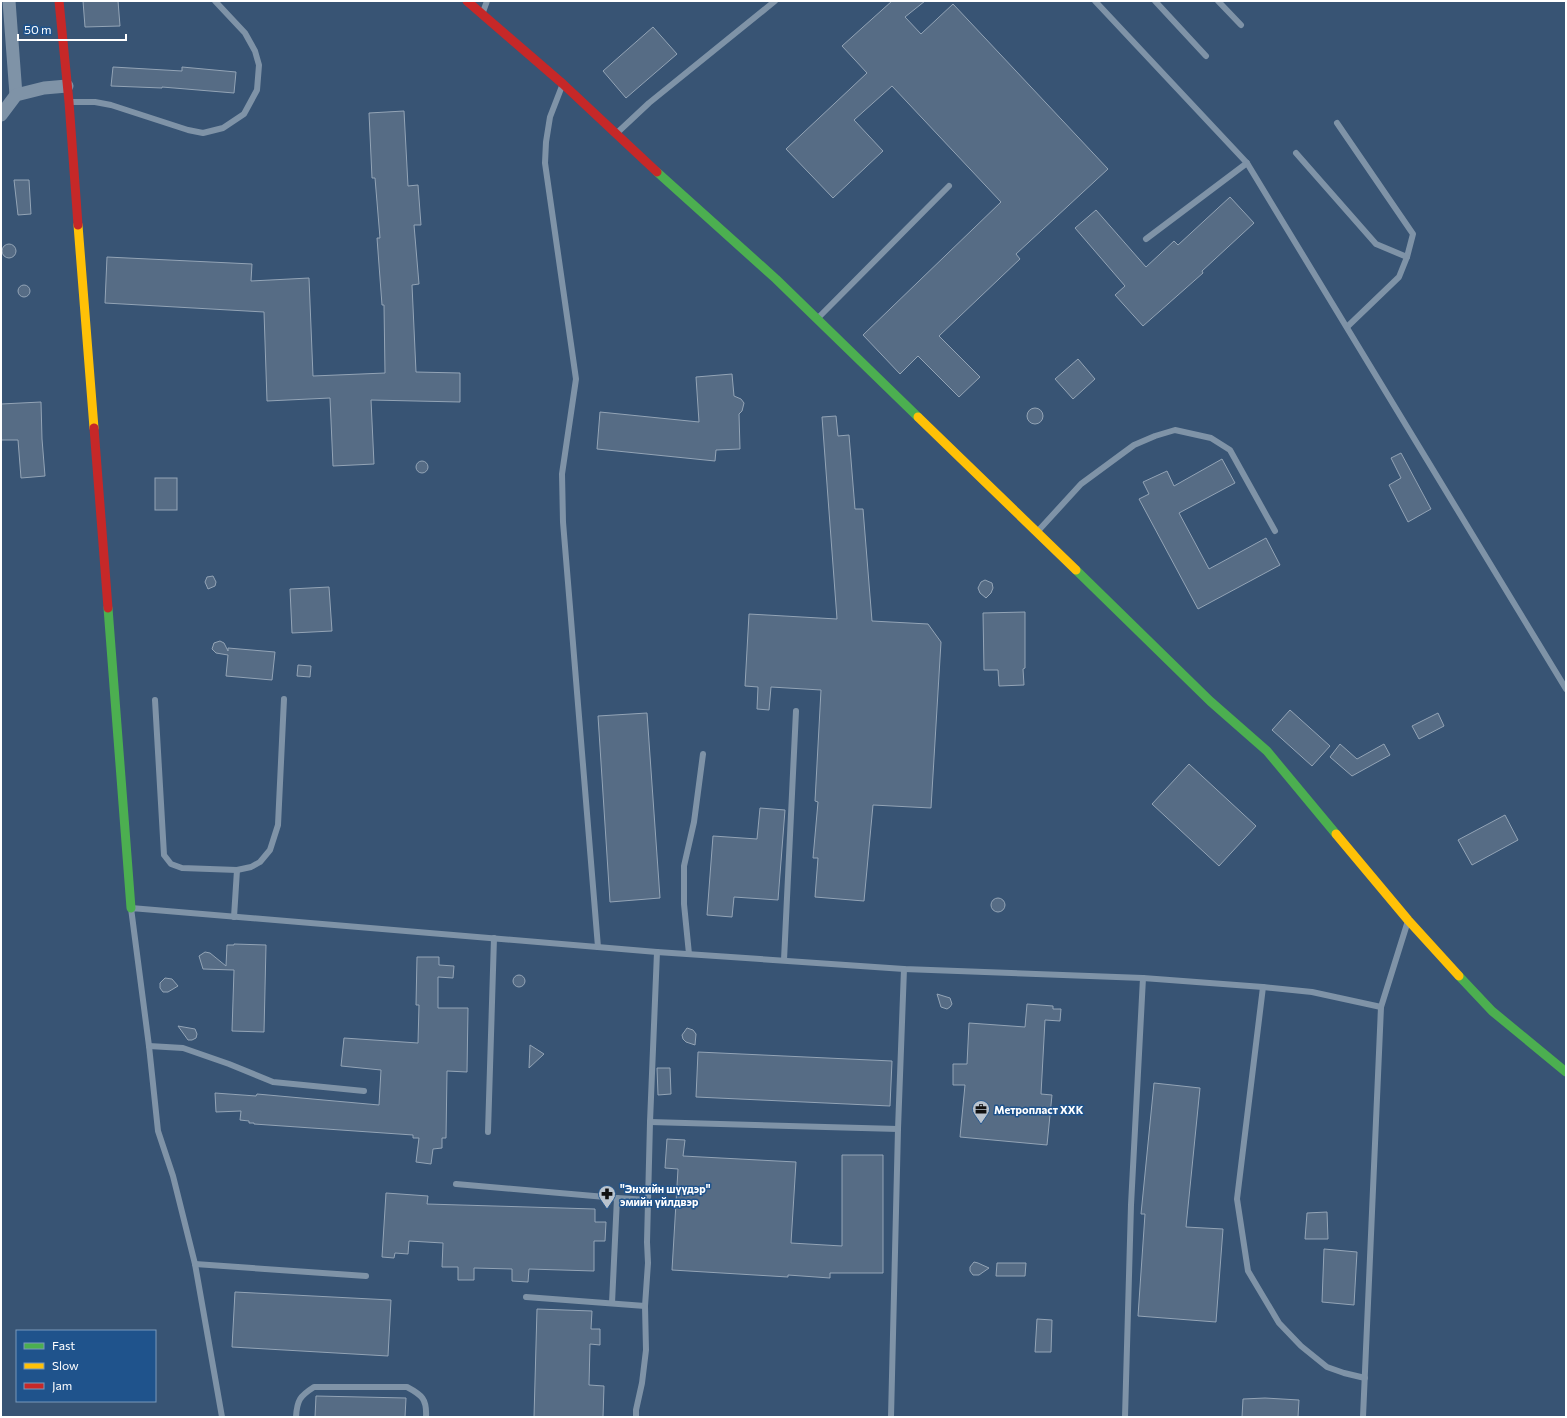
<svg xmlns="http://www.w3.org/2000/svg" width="1567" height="1418" font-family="Commissioner,sans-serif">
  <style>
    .building { fill: #566c85; stroke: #93a4b6 }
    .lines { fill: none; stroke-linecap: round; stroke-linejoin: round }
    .lane { stroke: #7f93a7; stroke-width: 6 }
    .street { stroke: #7f93a7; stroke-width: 13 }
    .fast { stroke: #4caf50; stroke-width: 9 }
    .slow { stroke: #ffc107; stroke-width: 9 }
    .jam { stroke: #c62828; stroke-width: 9 }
    .labels { text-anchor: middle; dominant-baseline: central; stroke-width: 3; stroke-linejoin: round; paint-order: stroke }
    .poi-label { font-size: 11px; font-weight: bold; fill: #fff; stroke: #1f538c; text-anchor: start }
  </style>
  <rect width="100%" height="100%" fill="#385474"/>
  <g class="building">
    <path d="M83,1H118L120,26L85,27Z"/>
    <path d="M892,1H925L905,17L921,34L953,4L1108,169L1016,254L1020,259L939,336L980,377L959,397L918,356L900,374L863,335L1001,202L892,86L854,120L883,151L833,198L786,149L867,73L842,46Z"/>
    <path d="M653,27L677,54L626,98L603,71Z"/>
    <path d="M113,67L182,71V67L236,72L234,93L162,87V88L111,86Z"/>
    <path d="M404,111L408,186L418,185L421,225H414L419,284L412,285L416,372L460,373V402L371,400L374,464L333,466L330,398L267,401L264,312L105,303L107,257L252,264L251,281L309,278L313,376L385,373L384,305H382L377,238H380L375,178H372L369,113Z"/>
    <path d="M14,180H29L31,214L18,215Z"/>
    <path d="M1230,197L1254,223L1202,271L1203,273L1143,326L1115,295L1125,286L1075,228L1096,210L1146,267L1174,241L1178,245Z"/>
    <circle cx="9" cy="251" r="7"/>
    <circle cx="24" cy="291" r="6"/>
    <path d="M1078,359L1095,379L1073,399L1055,379Z"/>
    <path d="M732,374L734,396L741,399L744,403L742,411L739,414L740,449L716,450L715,461L597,449L600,412L699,422L696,377Z"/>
    <path d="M41,402L42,439L45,476L21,478L18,440H1V404Z"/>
    <circle cx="1035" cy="416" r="8"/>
    <path d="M836,416L838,436L849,435L855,509H863L872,621L928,624L941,642L931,808L873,805L864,901L815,897L818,858H813L818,802L815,801L821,690L771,687L769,710L757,709L758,687L745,686L749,614L837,619L822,417Z"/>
    <path d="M1401,453L1431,509L1408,522L1389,485L1401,478L1391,458Z"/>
    <path d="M1222,459L1235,483L1179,513L1209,569L1266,538L1280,565L1198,609L1139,499L1149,494L1143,482L1167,471L1174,486Z"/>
    <circle cx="422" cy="467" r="6"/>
    <rect x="155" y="478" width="22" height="32"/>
    <path d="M213,576L216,582L215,586L208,589L205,582L207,577Z"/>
    <path d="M985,580L992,583L993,588L991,593L986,598L980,593L978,588L981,582Z"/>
    <path d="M329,587L332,631L292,633L290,589Z"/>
    <path d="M1025,612V668L1023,669L1024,685L999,686L998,670H984L983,613Z"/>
    <path d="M220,641L224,643L228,651V648L275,652L272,680L226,676L228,655L216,653L212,649L214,643Z"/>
    <path d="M298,665L311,666L310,677L297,676Z"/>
    <path d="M1290,710L1330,746L1312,766L1272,730Z"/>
    <path d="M647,713L660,898L610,902L598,716Z"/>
    <path d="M1438,713L1444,726L1419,739L1412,726Z"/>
    <path d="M1340,744L1357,759L1384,744L1390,755L1352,776L1330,757Z"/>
    <path d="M1189,764L1256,826L1219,866L1152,804Z"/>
    <path d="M760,808L785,810L778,900L734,897L732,917L707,915L713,836L757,839Z"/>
    <path d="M1505,815L1518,840L1472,865L1458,840Z"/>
    <circle cx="998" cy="905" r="7"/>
    <path d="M234,944L266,945L264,1032L232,1031L234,970L203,969L199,956L205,952L210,953L226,966L227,945H234Z"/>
    <path d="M417,957H439V965L454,966L453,978L438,977V1008H468L467,1072L447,1071L446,1138H442V1148L433,1149L431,1164L416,1162L419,1138H413V1135L254,1124V1123H249V1121L240,1120L241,1111L216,1112L215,1093L256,1096L257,1094L379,1105L381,1070L341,1066L344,1038L418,1043L419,1005H416Z"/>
    <circle cx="519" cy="981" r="6"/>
    <path d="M165,978L172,979L178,986L168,992H163L160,988V983Z"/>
    <path d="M937,994L950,998L952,1004L950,1007L947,1009L941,1007Z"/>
    <path d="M1027,1004L1053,1006V1009H1061L1060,1021L1045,1020L1041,1094L1052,1095L1047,1145L960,1137L965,1085H953V1064H967L969,1023L1025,1027Z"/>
    <path d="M178,1026L195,1029L197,1034L196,1038L192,1040H188Z"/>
    <path d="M687,1028L693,1030L696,1034L695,1045L686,1042L683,1039L682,1035Z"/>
    <path d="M530,1045L544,1054L529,1068Z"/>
    <path d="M698,1052L892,1061L890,1106L696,1097Z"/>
    <path d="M657,1068H670L671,1094L658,1095Z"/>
    <path d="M1154,1083L1200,1088L1186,1227L1223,1229L1216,1322L1138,1316L1145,1214H1141Z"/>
    <path d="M667,1139L685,1140L683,1156L796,1162L791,1243L842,1246V1155H883V1273H830V1278L788,1275V1277L672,1270L678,1169L665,1168Z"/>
    <path d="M386,1193L428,1196L427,1204L595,1209V1222H606L605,1241H594V1271L529,1269L528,1282L512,1281V1269L474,1268V1280H458V1267H442L443,1243L409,1241L408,1254L395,1253L394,1258L382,1257Z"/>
    <path d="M1327,1212L1328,1239H1305L1307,1213Z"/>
    <path d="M1324,1249L1357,1252L1354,1305L1322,1302Z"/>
    <path d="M974,1262L978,1263L989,1268L979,1275H973L970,1271V1267Z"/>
    <path d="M997,1263H1026L1025,1276H996Z"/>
    <path d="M235,1292L391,1300L388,1356L232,1347Z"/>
    <path d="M537,1309L592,1311L591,1329H600V1345L590,1344L589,1385L604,1386L603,1417H534Z"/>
    <path d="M1037,1319L1052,1320L1051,1352H1035Z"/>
    <path d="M316,1396L406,1398L405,1417H315Z"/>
    <path d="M1265,1398L1299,1400L1298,1417H1242L1243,1399Z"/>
  </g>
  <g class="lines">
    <g class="lane">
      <path d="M1095,1L1247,163L1566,689"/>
      <path d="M1155,1L1206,56"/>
      <path d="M1218,1L1241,25"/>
      <path d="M483,12L487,1"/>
      <path d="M562,86L550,117L546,142L545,163L576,379L562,474L563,522L598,947"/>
      <path d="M70,102H95L111,105L188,130L203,133L223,128L244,114L257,90L259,65L255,51L245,33L215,1"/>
      <path d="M1337,123L1413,234L1407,257L1399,277L1347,327"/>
      <path d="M618,132L649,103L775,1"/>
      <path d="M1296,153L1376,244L1407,257"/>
      <path d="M1146,239L1247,163"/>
      <path d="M818,318L949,186"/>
      <path d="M1038,531L1081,484L1134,445L1155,436L1175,430L1211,438L1230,450L1275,531"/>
      <path d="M155,700L164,855L171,864L182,868L237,870L251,867L260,862L270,850L278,825L284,699"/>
      <path d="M234,917L237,870"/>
      <path d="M689,954L684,904V866L694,822L703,754"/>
      <path d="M784,960L796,711"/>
      <path d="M1263,987L1237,1199L1248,1271L1279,1323L1301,1346L1327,1367L1344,1373L1365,1378"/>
      <path d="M149,1046L183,1048L229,1064L273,1082L364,1091"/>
      <path d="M650,1122L898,1129"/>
      <path d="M488,1132L494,938"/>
      <path d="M456,1184L617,1198"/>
      <path d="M195,1264L366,1276"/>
      <path d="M526,1297L645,1306"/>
      <path d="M612,1303L617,1198L648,1200"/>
      <path d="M222,1417L195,1264L173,1176L158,1131L149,1046L131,908L657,952L904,969L1143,978L1263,987L1312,992L1381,1007"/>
      <path d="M296,1417C297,1400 300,1396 314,1387H407C422,1395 427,1399 426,1417"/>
      <path d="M636,1417V1410L642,1383L646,1350L645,1306L648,1263L647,1242L650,1122L657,952"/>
      <path d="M891,1417L898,1129L904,969"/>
      <path d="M1125,1417L1131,1205L1143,978"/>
      <path d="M1363,1417L1381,1007L1407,924"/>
    </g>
    <g class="street">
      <path d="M9,1L16,95"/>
      <path d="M1,115L16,95L44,88L67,86"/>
    </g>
    <g class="fast">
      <path d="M657,172L776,279L918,417"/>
      <path d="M1076,570L1210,701L1267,751L1336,834"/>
      <path d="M108,608L131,908"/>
      <path d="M1459,976L1492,1011L1566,1072"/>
    </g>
    <g class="slow">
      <path d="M78,225L94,428"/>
      <path d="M918,417L1076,570"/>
      <path d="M1336,834L1408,920L1459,976"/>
    </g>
    <g class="jam">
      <path d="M59,1L69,102L78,225"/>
      <path d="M467,1L563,84L657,172"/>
      <path d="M94,428L108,608"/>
    </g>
  </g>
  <defs>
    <symbol id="office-pin" viewBox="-11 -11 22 30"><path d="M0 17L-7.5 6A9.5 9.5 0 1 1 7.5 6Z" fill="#b9c3ce" stroke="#1f538c"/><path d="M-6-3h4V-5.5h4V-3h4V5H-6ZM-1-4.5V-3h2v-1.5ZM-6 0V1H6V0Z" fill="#111"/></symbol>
    <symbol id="pharmacy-pin" viewBox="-11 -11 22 30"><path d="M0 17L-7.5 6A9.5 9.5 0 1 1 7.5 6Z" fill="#b9c3ce" stroke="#1f538c"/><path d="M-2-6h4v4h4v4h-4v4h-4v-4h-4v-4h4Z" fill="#111"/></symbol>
  </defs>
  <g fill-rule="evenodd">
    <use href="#office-pin" x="971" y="1099" width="20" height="27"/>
    <use href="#pharmacy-pin" x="597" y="1184" width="20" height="27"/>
  </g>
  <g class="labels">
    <g class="poi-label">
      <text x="994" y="1109">Метропласт ХХК</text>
      <text x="620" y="1188">"Энхийн шүүдэр"<tspan x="620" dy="13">эмийн үйлдвэр</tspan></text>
    </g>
  </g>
  <rect width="1567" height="1418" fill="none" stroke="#ffffff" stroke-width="4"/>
  <rect x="16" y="1330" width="140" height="72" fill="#1f538c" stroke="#7998ba"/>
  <rect x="24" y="1343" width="20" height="6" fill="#4caf50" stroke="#7998ba"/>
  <text x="52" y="1350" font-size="12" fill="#ffffff">Fast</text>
  <rect x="24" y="1363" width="20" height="6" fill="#ffc107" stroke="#7998ba"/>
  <text x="52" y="1370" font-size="12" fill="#ffffff">Slow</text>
  <rect x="24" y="1383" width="20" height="6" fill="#c62828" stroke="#7998ba"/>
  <text x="52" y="1390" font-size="12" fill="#ffffff">Jam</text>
  <path d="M18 34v6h108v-6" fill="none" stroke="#ffffff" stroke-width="2"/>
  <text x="24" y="34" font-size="12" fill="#ffffff" stroke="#1f538c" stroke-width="3" paint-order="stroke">50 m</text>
</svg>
